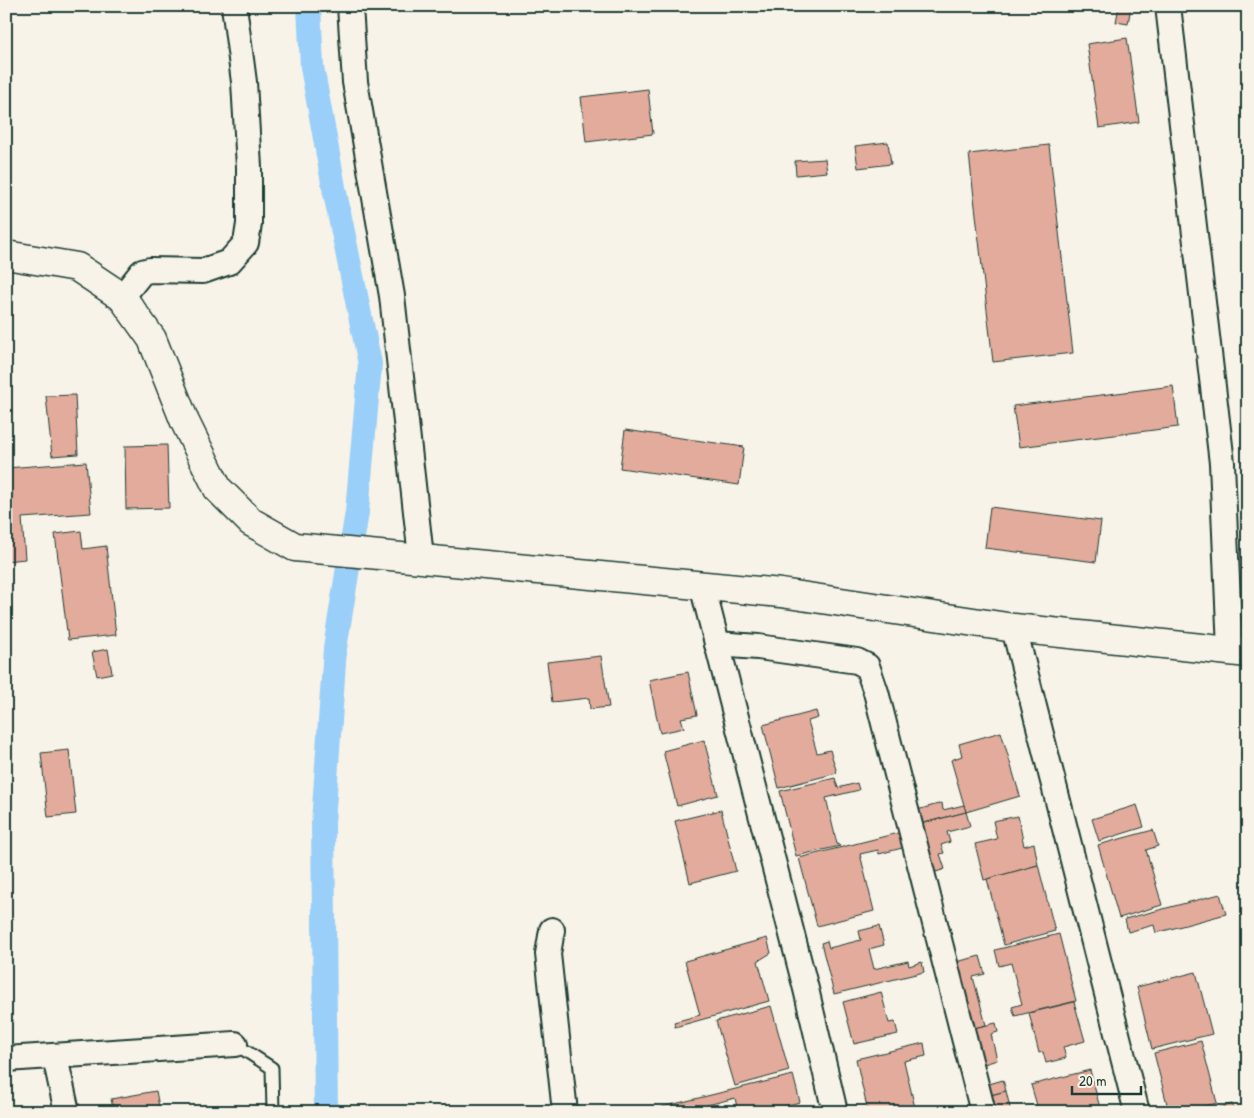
<svg xmlns="http://www.w3.org/2000/svg" width="1254" height="1118" font-family="'Patrick Hand',sans-serif">
  <style>
    .lines { fill: none; stroke-linecap: round; stroke-linejoin: round }
    .canal { stroke: #99cff8; stroke-width: 24 }
    .building { fill: #e3ab9b; stroke: #1f3d34 }
    .lane-casing { stroke: #1f3d34; stroke-width: 15 }
    .street-casing { stroke: #1f3d34; stroke-width: 28 }
    .secondary-casing { stroke: #1f3d34; stroke-width: 31 }
    .lane { stroke: #f7f3e8; stroke-width: 11 }
    .street { stroke: #f7f3e8; stroke-width: 24 }
    .secondary { stroke: #f7f3e8; stroke-width: 28 }
  </style>
  <rect width="100%" height="100%" fill="#f7f3e8"/>
  <filter id="ink" filterUnits="userSpaceOnUse"><feTurbulence type="fractalNoise" baseFrequency=".02" numOctaves="2"/><feDisplacementMap in="SourceGraphic" scale="10" xChannelSelector="R" yChannelSelector="G"/><feConvolveMatrix kernelMatrix="1 2 1 2 8 2 1 2 1" color-interpolation-filters="sRGB"/></filter>
  <g filter="url(#ink)">
    <g class="lines">
      <path class="canal" d="M309,6L312,67L335,193L370,364L357,512L335,648L323,823L326,1112"/>
    </g>
    <g class="building">
      <path d="M1119,6H1131L1128,24L1116,22Z"/>
      <path d="M1127,38L1139,122L1099,128L1087,44Z"/>
      <path d="M648,89L653,134L586,142L581,97Z"/>
      <path d="M888,142L891,164L858,168L855,146Z"/>
      <path d="M1049,145L1073,353L993,362L969,154Z"/>
      <path d="M825,159L827,172L796,175L795,161Z"/>
      <path d="M1173,386L1178,427L1019,447L1013,406Z"/>
      <path d="M75,395L78,454L52,456L46,396Z"/>
      <path d="M625,430L744,447L739,485L620,468Z"/>
      <path d="M167,445L169,508L126,509L125,446Z"/>
      <path d="M86,462L91,513L22,518L25,559L6,561V468Z"/>
      <path d="M990,507L1101,521L1096,562L985,548Z"/>
      <path d="M81,531L83,549L106,546L116,635L68,640L55,534Z"/>
      <path d="M108,649L112,673L97,676L92,652Z"/>
      <path d="M601,656L609,707L590,709L589,698L552,702L547,662Z"/>
      <path d="M688,672L697,715L681,718L684,728L660,733L649,680Z"/>
      <path d="M816,711L818,718L808,721L817,753L830,750L837,773L779,788L763,725Z"/>
      <path d="M1001,732L1020,796L966,812L951,760L962,756L959,744Z"/>
      <path d="M704,740L718,795L677,806L663,751Z"/>
      <path d="M69,750L76,814L48,817L41,753Z"/>
      <path d="M1248,753V783L1241,754Z"/>
      <path d="M835,778L838,788L857,783L859,790L826,798L837,844L840,846L796,856L780,791Z"/>
      <path d="M942,803L943,810L964,805L966,812L920,824L917,810Z"/>
      <path d="M1137,805L1144,827L1099,841L1092,819Z"/>
      <path d="M721,810L736,871L690,883L675,821Z"/>
      <path d="M966,812L970,826L947,832L950,842L941,845L944,853L940,854L945,869L933,873L920,824Z"/>
      <path d="M1018,816L1024,846L1034,843L1038,865L984,880L975,844L997,839L993,821Z"/>
      <path d="M1153,830L1158,846L1146,850L1162,905L1119,918L1098,845Z"/>
      <path d="M902,832L906,847L879,854L878,850L860,854L874,911L817,926L799,858Z"/>
      <path d="M1038,865L1055,931L1004,945L987,879Z"/>
      <path d="M1220,894L1226,914L1156,933L1154,925L1128,932L1125,919Z"/>
      <path d="M879,926L884,945L869,949L874,969L908,961L909,966L922,962L924,972L834,994L821,943L827,941L829,948L861,940L859,931Z"/>
      <path d="M1059,934L1076,1001L1015,1016L1012,1007L1022,1004L1011,963L999,966L995,950Z"/>
      <path d="M767,938L771,953L758,961L769,1001L675,1027L674,1022L700,1015L685,961Z"/>
      <path d="M980,956L985,974L973,977L986,1025L974,1028L956,962Z"/>
      <path d="M1196,972L1212,1034L1152,1049L1137,987Z"/>
      <path d="M881,992L889,1023L895,1022L898,1034L854,1044L843,1002Z"/>
      <path d="M1074,1002L1085,1041L1063,1047L1066,1058L1046,1063L1043,1052L1039,1053L1029,1013Z"/>
      <path d="M771,1006L789,1071L735,1086L716,1021Z"/>
      <path d="M996,1023L998,1032L991,1034L997,1060L984,1064L974,1028Z"/>
      <path d="M1201,1041L1217,1103L1182,1112H1169L1154,1053Z"/>
      <path d="M924,1043L926,1056L904,1061L916,1112H868L856,1059Z"/>
      <path d="M1090,1070L1101,1112H1039L1031,1085Z"/>
      <path d="M793,1075L800,1102L761,1112H738L735,1098L692,1109V1112H664L662,1107Z"/>
      <path d="M1003,1080L1006,1091L991,1095L989,1084Z"/>
      <path d="M156,1091L160,1112H114L111,1099Z"/>
      <path d="M1006,1091L1011,1112H996L991,1095Z"/>
      <path d="M1232,1104L1235,1112H1207Z"/>
    </g>
    <g class="lines">
      <defs>
        <path id="lane" d="M235,1044L272,1068L273,1112"/>
        <g id="street">
          <path d="M350,6L355,82L392,296L421,557"/>
          <path d="M1168,6L1222,463L1230,650"/>
          <path d="M122,297L142,272L150,270L203,271L229,262L246,243L249,224V167L244,82L234,6"/>
          <path d="M702,585L806,989L835,1112"/>
          <path d="M1014,628L1137,1112"/>
          <path d="M717,644L758,647L857,661L867,666L876,692L983,1112"/>
          <path d="M552,930L548,954L565,1112"/>
          <path d="M55,1057L67,1112"/>
          <path d="M6,1059L235,1044"/>
        </g>
        <path id="secondary" d="M6,255L77,267L122,297L152,339L185,422L218,489L251,522L295,547L781,593L1014,628L1248,653"/>
      </defs>
      <use href="#lane" class="lane-casing"/>
      <use href="#street" class="street-casing"/>
      <use href="#secondary" class="secondary-casing"/>
      <use href="#lane" class="lane"/>
      <use href="#street" class="street"/>
      <use href="#secondary" class="secondary"/>
    </g>
  </g>
  <rect width="1254" height="1118" fill="none" stroke="#f7f3e8" stroke-width="25"/>
  <rect x="12" y="12" width="1229" height="1093" fill="none" stroke="#1f3d34" stroke-width="2" filter="url(#ink)"/>
  <path d="M1072 1086v8h69v-8" fill="none" stroke="#1f3d34" stroke-width="2.5"/>
  <text x="1079" y="1086" font-size="15" fill="#1f3d34" stroke="#f7f3e8" stroke-width="4" paint-order="stroke">20 m</text>
</svg>
